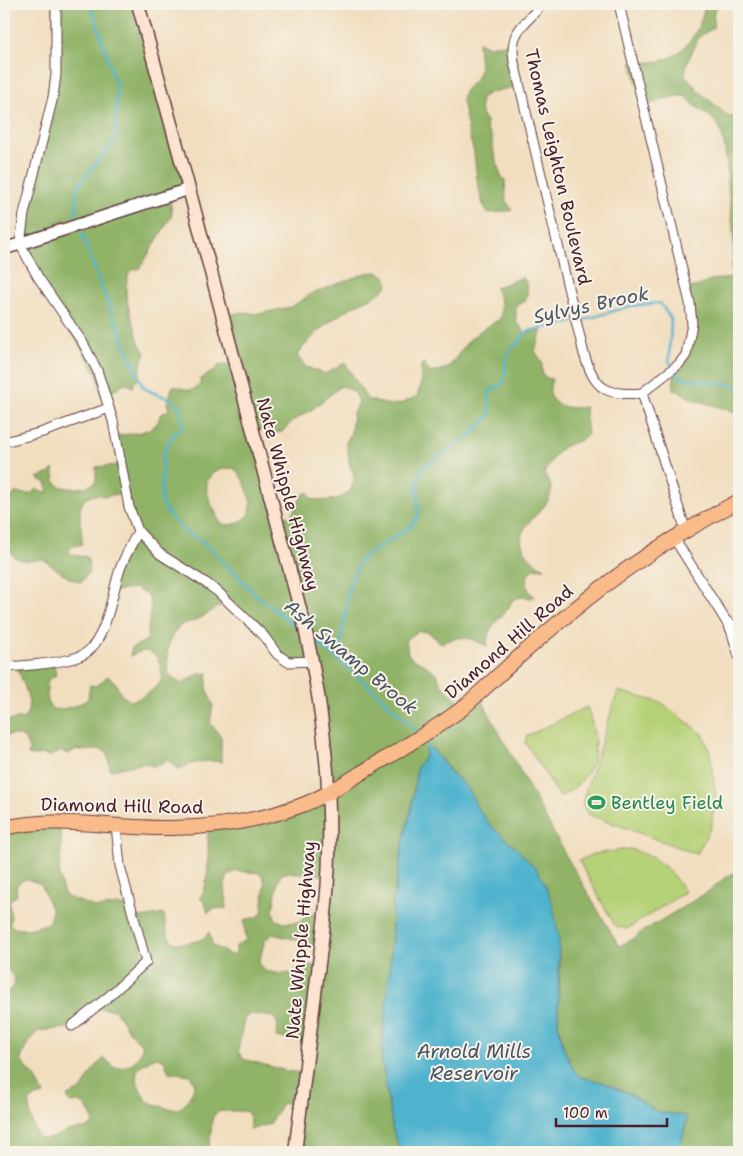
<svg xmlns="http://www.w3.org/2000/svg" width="743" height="1156" font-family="'Shantell Sans',sans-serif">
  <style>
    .green { fill: #b5d177; stroke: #807851 }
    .forest { fill: #90b368; stroke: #6d694a; fill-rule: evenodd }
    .water { fill: #4fb3ce; stroke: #4c697c }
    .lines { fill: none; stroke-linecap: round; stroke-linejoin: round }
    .stream { stroke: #4fb3ce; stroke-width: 2.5 }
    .minor-casing { stroke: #633c41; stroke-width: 11 }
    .tertiary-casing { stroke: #633c41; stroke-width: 14 }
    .secondary-casing { stroke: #633c41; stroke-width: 15 }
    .primary-casing { stroke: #633c41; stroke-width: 16 }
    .minor { stroke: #fff; stroke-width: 9 }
    .tertiary { stroke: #fff; stroke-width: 11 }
    .secondary { stroke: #fde4d1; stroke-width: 12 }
    .primary { stroke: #fabb8b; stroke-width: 14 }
    .labels { text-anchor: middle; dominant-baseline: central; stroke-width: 4; stroke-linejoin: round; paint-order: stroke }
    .street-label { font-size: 18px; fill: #4a1f2b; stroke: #f7f3e8 }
    .leisure-label { font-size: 18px; fill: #27864d; stroke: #f7f3e8; text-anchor: start }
    .water-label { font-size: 19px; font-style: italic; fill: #4c5364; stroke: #f7f3e8 }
  </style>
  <rect width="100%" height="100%" fill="#f7f3e8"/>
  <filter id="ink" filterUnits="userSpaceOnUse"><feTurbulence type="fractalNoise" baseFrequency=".02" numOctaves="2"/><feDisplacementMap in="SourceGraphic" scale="10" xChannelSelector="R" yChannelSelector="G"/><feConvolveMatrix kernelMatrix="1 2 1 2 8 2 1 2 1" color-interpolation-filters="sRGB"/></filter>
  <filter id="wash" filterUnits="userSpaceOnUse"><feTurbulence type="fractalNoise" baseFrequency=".0096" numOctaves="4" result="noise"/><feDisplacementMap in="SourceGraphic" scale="20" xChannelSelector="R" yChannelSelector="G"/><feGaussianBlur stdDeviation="1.12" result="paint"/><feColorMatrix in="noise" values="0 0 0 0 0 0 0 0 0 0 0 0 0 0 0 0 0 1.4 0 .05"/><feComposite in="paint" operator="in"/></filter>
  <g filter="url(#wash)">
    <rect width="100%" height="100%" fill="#f1debf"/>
    <g class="green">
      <path d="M618,691L662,703L703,734L710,752L716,795L711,827L697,854L587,814L582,802Z"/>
      <path d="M587,707C601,746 599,775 560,797L525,742L527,736Z"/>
      <path d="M630,849C660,858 668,867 685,892L627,929L615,926L579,861L593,854Z"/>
    </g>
    <g class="forest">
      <path d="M53,4H136L186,189L170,197L172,215L140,268L130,271C122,289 128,307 134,325C139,338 136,341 146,354L142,360L139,379L134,382L133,387L126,383L121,385L116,390L102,392L96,373L20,245L57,80Z"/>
      <path d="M707,4H720L714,10L713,28L699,37L687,63L685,75L700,92L729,117H734L739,107V413L692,399L681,392L673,390L674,377L671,369L686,353L690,340L685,289C690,287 696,287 701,285C705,284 708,281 712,280C723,277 735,284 731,265L733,263C735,238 732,219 729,194C727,173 727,149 720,129C716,119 704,112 695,106C691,103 689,97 684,96C670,95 656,103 643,106L631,62C664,64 680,59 697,30C702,22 702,11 707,4Z"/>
      <path d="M478,42L487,46L513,43L519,86L491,92L482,97L480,102L481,115L486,121L487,130L491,135L494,153L501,176L505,180L506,201L512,210L509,211L488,213L483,204L477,180L474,152L469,135L462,100L464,91L476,79L480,70Z"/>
      <path d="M377,272L385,276L388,285C379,296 364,301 352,307C330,320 311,335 297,356L306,367L325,374L345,363L367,399C389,406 398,408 418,395L421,382V365L424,363L430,373L448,368L469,340L483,329L500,319C503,306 501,299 495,288L523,277C528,285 528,291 526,300L516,306V322L525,332H533L542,330L535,351L542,362V374L547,378L552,379C543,405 563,410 585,407L588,434C582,442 572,442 564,447C556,452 548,465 544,474C548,479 552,485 551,492C548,514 509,526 525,551C531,560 535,563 545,568L534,569L528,575C527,584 526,590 534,596L532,598L521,597L512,600C507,618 486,622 487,646C467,636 461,635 441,643L428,632L418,631L406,640L408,654L414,660L424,664L437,674L441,685L463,704L479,695L565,854L619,946L637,937L640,933L706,893L726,877L739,871V1152H677L681,1144L687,1118L685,1116L657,1112L630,1094L602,1082L580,1077L574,1070L564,1049L558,1024L560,957L515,847L491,826L477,808L474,800L433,749L425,754V757L417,767L411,811L403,842L393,902L391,961L383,1035L382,1061L393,1131L401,1152H294L295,1104L282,1103L270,1124L250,1130V1117L246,1111H219C216,1113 215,1114 213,1117C212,1120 209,1149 209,1152H68C63,1150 60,1148 55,1152H4V995L14,986L15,979L4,964V829L58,825L61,835V852L59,875L63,891L67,897L98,908L117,905L130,908L133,914L142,918L164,914C165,921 166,936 172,941C177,946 198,942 204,938C206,936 207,935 209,932L213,946C221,948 225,954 233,955L236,952V946L246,940L244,920L257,917L262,913L265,883L262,875L259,873L237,871L228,875L225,885L227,908L213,909L208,913L205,903L200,898C210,885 209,846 207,829L327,794L312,662H291L229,602C216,607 209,614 198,619C193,622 188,622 183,624C166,635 166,656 168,674L181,684L199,674L208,673C205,686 208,693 213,705L210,723L221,737V762C209,759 190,763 179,769L166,759L161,765L151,766L145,763L110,770C107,736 96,756 77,749L68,754L61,751L50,756L41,754L34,756L28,755L29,749L25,739L18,735H4V721L25,718C35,701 22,685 18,668L53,661L56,675L49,679C46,684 47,688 47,695C49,712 55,711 70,707C77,705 82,703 88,699L90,685L97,686L107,676L116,683L121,695L131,701C145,697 153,691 162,680C162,658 153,643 130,656L132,648L147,640L151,605L148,596L136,588L110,592L106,580L112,582L135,533L123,493C117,494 110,496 104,496C97,495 103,494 96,495C71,498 83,527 82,544L71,547L69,551L72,555L87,557C90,570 90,572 81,582L69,578L43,559C36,560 26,562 19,559C0,552 4,518 4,501L10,500L15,493L30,494L37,489L47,493V483L37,478L48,474L53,469L55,481L59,486C70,490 87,489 96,482V467L119,465L114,436C126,434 149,434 157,423C159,421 159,418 160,415L169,410L167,403L173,386C186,387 187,395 200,385L201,379L215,370L218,366L233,363L222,317L242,312L258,314L291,307L313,293L366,273ZM341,386C351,389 356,392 359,402L353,413L351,433L346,443C348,450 349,455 349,462C349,467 354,472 354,477C353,500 330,503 312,499L308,492L303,494L291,516L275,518L253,431L268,429L275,433L282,432L294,420L310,411ZM233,468C243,473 257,508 248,516C242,522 228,529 220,522C218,519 216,514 215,511C208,499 201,483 214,472C219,469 227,469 233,468ZM289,872L326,876L324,914L306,913L308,915L300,922L284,923L276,920L273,911L278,880L282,874ZM26,879L41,884L52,911L49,922C42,927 15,934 10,924C10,923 11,916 11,916C10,909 8,906 11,899L17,896L16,889L18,883ZM272,934L298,940L302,945L319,947L316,966L301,964C299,966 298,968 296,970C290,977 272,972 264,971L259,962L265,940ZM90,1005L98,1008L115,1010L129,1031L142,1045C142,1059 128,1069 115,1068L104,1058L94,1069L81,1090L67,1096L70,1103L79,1102L85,1105L93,1119V1124C84,1132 81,1128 71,1130C63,1132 54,1139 45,1139C33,1139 29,1111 29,1102L35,1097L44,1095L36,1078L21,1061C21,1054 32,1034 39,1031C43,1030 61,1029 67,1028ZM250,1014L274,1017L278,1025L276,1037L308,1042L302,1073L287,1071L243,1059L238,1051L244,1019ZM157,1057L163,1059L169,1072L190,1075L195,1084C183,1118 175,1111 146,1101C141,1090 133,1079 138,1067C145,1064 149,1059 157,1057Z"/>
    </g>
    <path class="water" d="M426,748L432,749L452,774L463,783L474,800L477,808L491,826L515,847L536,869L543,880L553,905L559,939L558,1024L564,1049L574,1070L580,1077L602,1082L630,1094L657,1112L685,1116L687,1118L681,1144L677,1152H401L393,1131L382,1061L383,1035L391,957L393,902L403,842L411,811L417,767L425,757Z"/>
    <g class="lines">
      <g class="stream">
        <path d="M76,216L77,187L115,140L117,89L91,4"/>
        <path d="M82,234L101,286L143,387C165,402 183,392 183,427L173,434L163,455L161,501L168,514L187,534L204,542L256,595L300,630"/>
        <path d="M676,370L681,378L739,386"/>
        <path d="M312,639C348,666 380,696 413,727L418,733"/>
        <path d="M338,659L350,582L361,559L410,527L418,516L417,482L423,467L468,437L490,415L489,392L504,382L506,359L511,348L520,342L523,335L528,331L584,320L630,306L660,303L671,319L669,361L672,366"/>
        <path d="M423,740L429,750"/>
      </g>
    </g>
  </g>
  <g filter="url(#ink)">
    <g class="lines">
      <defs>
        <g id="minor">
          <path d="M56,4V75L53,97L24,214L20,244L38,277L83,343L97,370L113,421L129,507L138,531L160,554L206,583L217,591L263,635L277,654L288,662L313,661"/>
          <path d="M535,4L537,10C519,29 510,34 514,62L584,354C595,389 605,396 642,393"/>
          <path d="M619,4L690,303L692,324L686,355L679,364L642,393L686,531"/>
          <path d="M4,442L43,432L109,408"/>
          <path d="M674,538L726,621"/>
          <path d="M739,628L726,621L731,630L739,656"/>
          <path d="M4,667C22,666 72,663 86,653C107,638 112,593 120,569C125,556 132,544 138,531"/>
          <path d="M72,1026L108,997L146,962L120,866L116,825"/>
        </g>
        <path id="tertiary" d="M4,249L189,189"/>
        <path id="secondary" d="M138,4L189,189L304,624C322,700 331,777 329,854C328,898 322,942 316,986C309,1042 302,1097 295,1152"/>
        <path id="primary" d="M4,828C58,815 115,829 170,828C213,828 257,821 297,807C320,799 340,786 361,773C395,753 430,732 463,708C503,671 543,634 586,600C633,562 686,529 739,501"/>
      </defs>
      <use href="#minor" class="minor-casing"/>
      <use href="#tertiary" class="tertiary-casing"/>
      <use href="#secondary" class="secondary-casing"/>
      <use href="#primary" class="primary-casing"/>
      <use href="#minor" class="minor"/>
      <use href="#tertiary" class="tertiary"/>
      <use href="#secondary" class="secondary"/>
      <use href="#primary" class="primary"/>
    </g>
  </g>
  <defs>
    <symbol id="stadium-bare" viewBox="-9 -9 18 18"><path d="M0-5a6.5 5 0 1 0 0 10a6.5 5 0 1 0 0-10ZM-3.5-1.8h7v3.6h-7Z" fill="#2e9e5b" stroke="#f7f3e8" stroke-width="2.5" paint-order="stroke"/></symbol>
  </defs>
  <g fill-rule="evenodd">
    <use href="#stadium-bare" x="584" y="790" width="25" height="25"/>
  </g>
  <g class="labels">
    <g class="street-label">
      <text transform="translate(558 167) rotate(77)">Thomas Leighton Boulevard</text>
      <text transform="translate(288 494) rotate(75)">Nate Whipple Highway</text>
      <text transform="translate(509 642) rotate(-41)">Diamond Hill Road</text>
      <text transform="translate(122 806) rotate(1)">Diamond Hill Road</text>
      <text transform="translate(301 940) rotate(-85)">Nate Whipple Highway</text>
    </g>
    <g class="leisure-label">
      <text x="611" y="803">Bentley Field</text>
    </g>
    <g class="water-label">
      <text transform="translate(591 305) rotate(-12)">Sylvys Brook</text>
      <text transform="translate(351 657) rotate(40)">Ash Swamp Brook</text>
      <text x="474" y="1051">Arnold Mills<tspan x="474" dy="22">Reservoir</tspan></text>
    </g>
  </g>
  <rect width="743" height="1156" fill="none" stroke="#f7f3e8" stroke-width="20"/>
  <path d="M556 1118v8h111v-8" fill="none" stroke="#4a1f2b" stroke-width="2.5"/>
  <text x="563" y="1118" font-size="15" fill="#4a1f2b" stroke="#f7f3e8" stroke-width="4" paint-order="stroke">100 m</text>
</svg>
